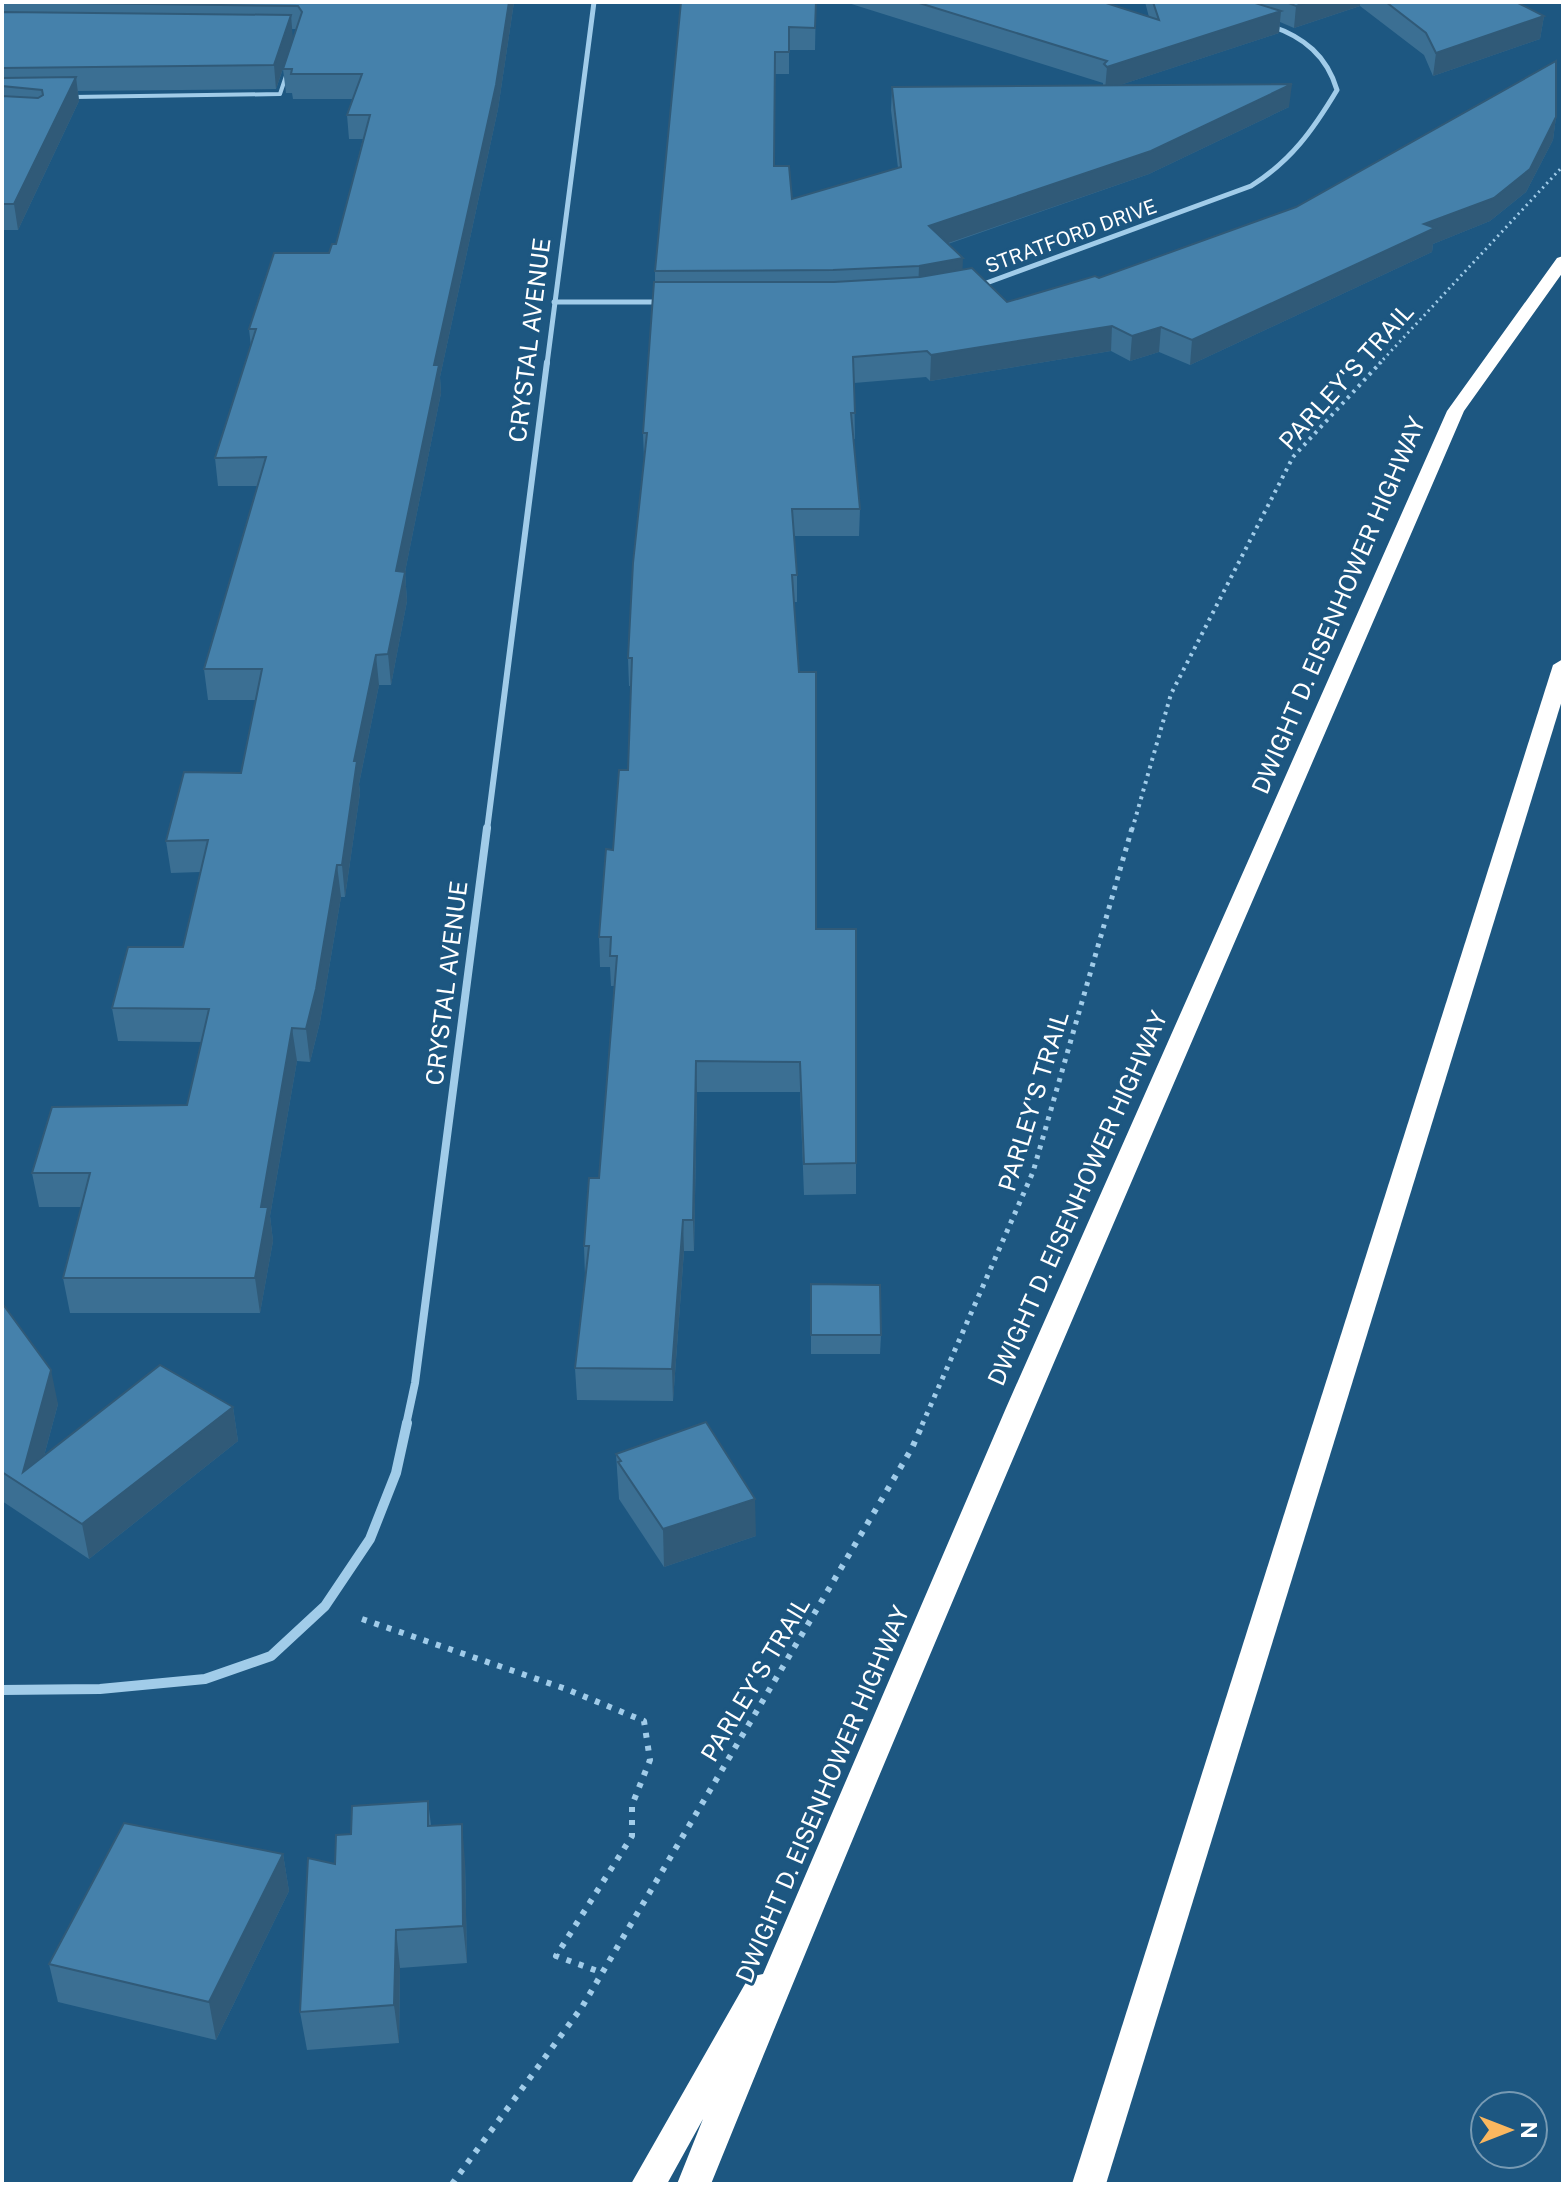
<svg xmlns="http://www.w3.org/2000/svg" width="1565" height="2186" font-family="'Public Sans',sans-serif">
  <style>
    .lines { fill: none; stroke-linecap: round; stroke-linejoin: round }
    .path-far3 { stroke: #a1cce9; stroke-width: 3; stroke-dasharray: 2 4; stroke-linecap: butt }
    .path-far2 { stroke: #a1cce9; stroke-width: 4; stroke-dasharray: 3 5; stroke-linecap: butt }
    .path-far1 { stroke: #a1cce9; stroke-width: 5; stroke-dasharray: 4 6; stroke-linecap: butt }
    .path { stroke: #a1cce9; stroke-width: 6; stroke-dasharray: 5 8; stroke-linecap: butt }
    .lane { stroke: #a1cce9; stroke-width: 4 }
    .street-far3 { stroke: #a1cce9; stroke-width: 5 }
    .street-far2 { stroke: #a1cce9; stroke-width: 6 }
    .street-far1 { stroke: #a1cce9; stroke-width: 8 }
    .street { stroke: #a1cce9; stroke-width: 10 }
    .highway { fill: #fff; fill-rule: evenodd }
    .wall { fill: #3b6f93; fill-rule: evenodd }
    .shaded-wall { fill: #305a78 }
    .building { fill: #4581ab; stroke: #305a78; stroke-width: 2 }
    .labels { text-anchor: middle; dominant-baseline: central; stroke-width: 6; stroke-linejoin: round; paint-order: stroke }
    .far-street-label { font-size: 20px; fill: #fff; stroke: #1d5781 }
    .street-label { font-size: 24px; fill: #fff; stroke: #1d5781 }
  </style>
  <rect width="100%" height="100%" fill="#1d5781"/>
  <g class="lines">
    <path class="path-far3" d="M1379,364L1563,166"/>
    <path class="path-far2" d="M1132,830L1171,694L1293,457L1381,362"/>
    <path class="path-far1" d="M922,1425L1033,1172L1132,828"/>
    <g class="path">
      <path d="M362,1619L566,1689L644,1721L650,1760L632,1805V1836L556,1956L603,1973"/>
      <path d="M452,2184L582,2007L912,1448L923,1423"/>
    </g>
    <path class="lane" d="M73,97L280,94L287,73"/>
    <g class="street-far3">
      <path d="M981,285L1251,186C1291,161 1313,130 1337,90C1327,56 1304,37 1271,26"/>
      <path d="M554,302H660"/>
      <path d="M547,364L594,2"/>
    </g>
    <path class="street-far2" d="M487,830L547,362"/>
    <path class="street-far1" d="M406,1425L415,1383L487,828"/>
    <path class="street" d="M2,1690L100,1689L205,1679L271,1656L325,1606L370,1539L396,1473L407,1423"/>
    <g class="highway">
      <path d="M1563,256V272L1464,411C1210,1001 952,1589 711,2184H677L703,2119L667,2184H631L749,1977L763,1974L1006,1408L1447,411L1557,258Z"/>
      <path d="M1563,659V697L1106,2184H1072L1553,665Z"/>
    </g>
  </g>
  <g class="wall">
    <path d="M2,2H514L498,109L440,377L441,393L405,572L407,601L391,685H379L359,784L360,793L345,897H341L320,1022L310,1062L297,1061L270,1216L273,1241L260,1313H70L63,1278L81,1207H39L32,1173L187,1105L201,1042L118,1041L112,1008L183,947L200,872L171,873L166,841L241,773L256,700H208L204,669L258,486H218L215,458L251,347L249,329L329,253L336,244L363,139H349L347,115L353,99H293L292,93H286L283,69L276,89L78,91L79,101L18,230H2ZM292,29H297L284,66Z"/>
    <path d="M681,2H816L815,50H789V74H775V166L792,199L898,168L891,110L892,87L1103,86V83L845,2H1103L1149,17L1145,2H1516L1544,16L1540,39L1433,76L1424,55L1360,6L1294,28L1280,22L1279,33L1120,85L1289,107L1149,174L948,244L962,270L1007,302L1099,278L1556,117L1553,140L1526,192L1490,221L1433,244L1432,252L1190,365L1159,352L1130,361L1111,351L930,381L926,377L854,383L855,439H853L860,509L859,536H794L797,575V602H794L816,929L856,1163V1194L804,1195L800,1092H697L694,1251H684L673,1401L577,1400L575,1368L585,1277L584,1246L599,1178L614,986H611L610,967H600L599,937L628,770L631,686H629L628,658L644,459L643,433L655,282V271Z"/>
    <path d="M811,1284L881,1335L880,1354H811Z"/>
    <path d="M2,1303L58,1404L44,1456L233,1407L238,1441L89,1559L2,1501Z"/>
    <path d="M616,1454L756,1536L664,1567L619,1499Z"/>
    <path d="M428,1801L431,1825L465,1862L467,1963L400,1968L399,2043L307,2050L300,2012L351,1834Z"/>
    <path d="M283,1854L289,1891L216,2040L58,2002L49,1964Z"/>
  </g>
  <g class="shaded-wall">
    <path d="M509,2H514L498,109L440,377L441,393L405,572L407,601L391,685L388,654L396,571L434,365Z"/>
    <path d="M1307,2H1360V6L1294,28L1296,6Z"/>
    <path d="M1281,11L1279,33L1105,90L1107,67Z"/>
    <path d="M291,15L293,39L276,89L274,65Z"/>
    <path d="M1544,16L1540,39L1433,76L1436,53Z"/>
    <path d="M76,77L79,101L18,230L14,204Z"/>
    <path d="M1292,84L1289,107L1149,174L928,250L929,226Z"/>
    <path d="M1556,117L1553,140L1526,192L1490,221L1433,244L1432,252L1190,365L1192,340Z"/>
    <path d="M963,258L962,283L918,291L919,266Z"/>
    <path d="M1112,326L1111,351L930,381L931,355Z"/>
    <path d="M1161,327L1159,352L1130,361L1132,336Z"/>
    <path d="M376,655L379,685L359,784L360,793L345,897L342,865L354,761Z"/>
    <path d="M337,865L341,897L320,1022L310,1062L306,1029Z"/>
    <path d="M292,1028L297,1061L270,1216L273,1241L260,1313L255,1278L261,1207Z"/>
    <path d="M696,1061L697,1092L694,1251L693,1220Z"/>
    <path d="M683,1220L684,1251L673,1401L672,1369Z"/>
    <path d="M51,1370L58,1404L34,1493L23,1472Z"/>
    <path d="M233,1407L238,1441L89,1559L82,1524Z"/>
    <path d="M755,1499L756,1536L664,1567L663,1529Z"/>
    <path d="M462,1824L465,1862L467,1963L463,1926Z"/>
    <path d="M283,1854L289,1891L216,2040L209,2002Z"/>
    <path d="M396,1930L400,1968L399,2043L394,2005Z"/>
  </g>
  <g class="building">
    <path d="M2,2H509L496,85L434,365H439L396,571L405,572L388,654L376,655L354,761H357L342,865H337L316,989L306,1029L292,1028L261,1207H268L255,1278H63L90,1173H32L52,1107L187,1105L209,1009L112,1008L128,947H183L208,840L166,841L184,772L241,773L262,669H204L266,457L215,458L256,329H249L274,253H329L332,244H336L370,115H347L362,74H291L292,69H283L302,12L298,6Z"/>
    <path d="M681,2H816L815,28L789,27V52H775L774,166H789L792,199L901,167L892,87L1292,84L1151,151L929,226L963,258L919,266L833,270L655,271Z"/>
    <path d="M916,2H1103L1159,20L1153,2H1252L1281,11L1107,67L1104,64L1107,61Z"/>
    <path d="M1286,2H1307L1296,6Z"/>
    <path d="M1386,2H1516L1544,16L1436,53L1426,33Z"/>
    <path d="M2,12L291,15L274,65L2,68Z"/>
    <path d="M1556,61V117L1530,169L1494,198L1424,224L1435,228L1192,340L1161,327L1132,336L1112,326L931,355L927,351L853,357L855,413H851L860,509H792L797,575H792L799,672H816V929H856V1163L804,1164L800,1062L696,1061L693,1220H683L672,1369L575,1368L589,1246H584L589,1178H599L617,956H610L611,937H599L606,849L613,850L619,770H628L632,658H628L633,563L647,433H643L654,282H834L920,277L972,268L1007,302L1095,276L1099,278L1296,207Z"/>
    <path d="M76,77L14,204H2V96L38,98L43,95L42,90L2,86V78Z"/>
    <path d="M811,1284L880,1285L881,1335H811Z"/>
    <path d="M2,1303L51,1370L23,1472L160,1365L233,1407L82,1524L2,1472Z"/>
    <path d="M706,1422L755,1499L663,1529L618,1462L621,1461L616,1454Z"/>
    <path d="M428,1801V1826L462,1824L463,1926L396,1930L394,2005L300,2012L308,1858L335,1864L336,1835L351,1834L352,1806Z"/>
    <path d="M124,1823L283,1854L209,2002L49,1964Z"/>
  </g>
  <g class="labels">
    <g class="far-street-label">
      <text transform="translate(1071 236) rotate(-20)">STRATFORD DRIVE</text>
    </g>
    <g class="street-label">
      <text transform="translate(529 340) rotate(-83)">CRYSTAL AVENUE</text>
      <text transform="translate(1346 376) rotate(-48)">PARLEY'S TRAIL</text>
      <text transform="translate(1338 605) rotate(-67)">DWIGHT D. EISENHOWER HIGHWAY</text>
      <text transform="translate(446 983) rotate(-83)">CRYSTAL AVENUE</text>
      <text transform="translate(1033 1101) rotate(-73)">PARLEY'S TRAIL</text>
      <text transform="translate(1077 1198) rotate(-66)">DWIGHT D. EISENHOWER HIGHWAY</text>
      <text transform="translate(755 1679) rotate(-59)">PARLEY'S TRAIL</text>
      <text transform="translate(822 1794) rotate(-67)">DWIGHT D. EISENHOWER HIGHWAY</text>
    </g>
  </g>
  <rect width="1565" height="2186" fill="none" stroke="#ffffff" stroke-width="8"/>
  <g transform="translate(1509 2130) rotate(90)"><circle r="38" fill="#1d5781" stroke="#779ab3" stroke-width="2"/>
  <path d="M0-6L14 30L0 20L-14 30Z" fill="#fab75f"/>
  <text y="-12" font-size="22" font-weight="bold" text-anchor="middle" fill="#ffffff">N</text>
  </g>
</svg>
